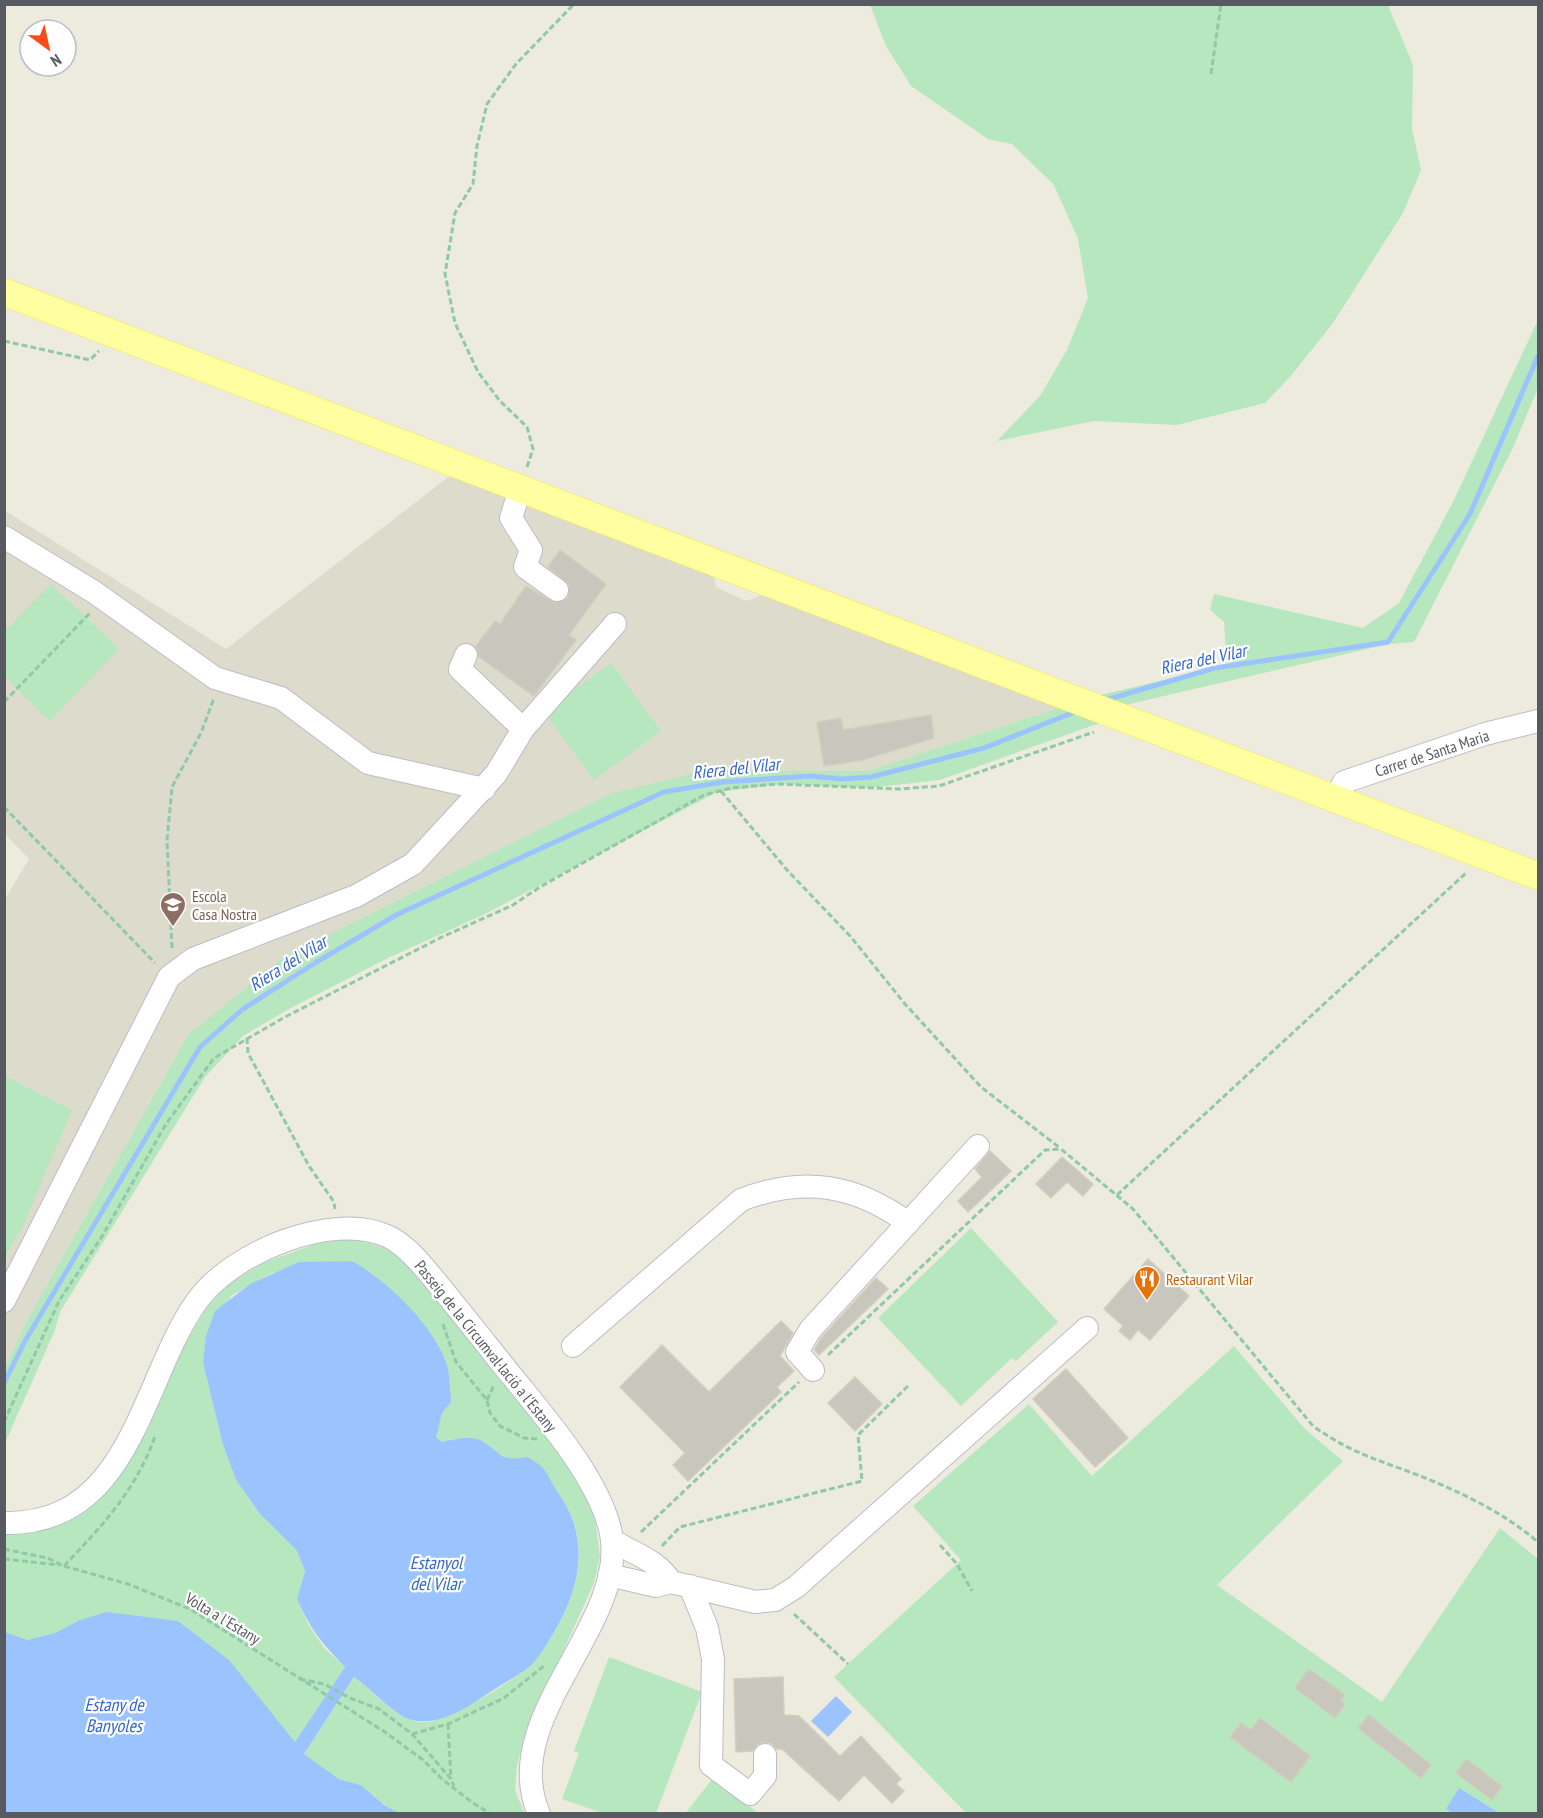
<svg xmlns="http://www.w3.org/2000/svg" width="1543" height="1818" font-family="'PT Sans Narrow',sans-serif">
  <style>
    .education { fill: #dcdbcc }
    .green { fill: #b7e7be }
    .water { fill: #9bc4ff }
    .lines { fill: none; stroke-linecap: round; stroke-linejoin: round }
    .stream { stroke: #9bc4ff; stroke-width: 5 }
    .building { fill: #c9c7bd; stroke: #d1cebc; stroke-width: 1.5 }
    .minor-casing { stroke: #bbbdc4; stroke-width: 24 }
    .major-casing { stroke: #fee745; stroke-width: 28 }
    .path { stroke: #90c8a8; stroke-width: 3; stroke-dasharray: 6 3; stroke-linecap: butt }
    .minor { stroke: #fff; stroke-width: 22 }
    .major { stroke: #fffea0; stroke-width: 27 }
    .labels { text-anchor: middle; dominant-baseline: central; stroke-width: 4.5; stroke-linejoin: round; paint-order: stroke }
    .street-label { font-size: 16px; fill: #575a61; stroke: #fff }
    .education-label { font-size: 16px; fill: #785e54; stroke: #fff; text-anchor: start }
    .food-label { font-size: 16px; fill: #c56008; stroke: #fff; text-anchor: start }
    .water-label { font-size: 18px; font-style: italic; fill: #3466cc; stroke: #fff }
  </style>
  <rect width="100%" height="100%" fill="#ecebde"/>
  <path class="education" d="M451,475L714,575L716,587L746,601L766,594L1064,706L868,771H703L188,1035L27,1320L5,1367V899L29,859L5,834L4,515L7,512L226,649Z"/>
  <g class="green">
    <path d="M870,5H1388L1413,65L1412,129L1421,170L1403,213L1333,323L1290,377L1265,403L1177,425L1094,421L997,441L1040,396L1067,350L1088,298L1078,239L1054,185L1012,144L988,139L911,86L886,46Z"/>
    <path d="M1538,320V388L1513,448L1414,642L1389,644L1125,705L1100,695L1227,665L1224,622L1210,610L1214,594L1363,628L1399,603L1453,502Z"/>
    <path d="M51,584L119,649L50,721L5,677L4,632Z"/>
    <path d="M611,663L661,731L594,780L544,712Z"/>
    <path d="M1064,706L1108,720L940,780L869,788L781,784L717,792L485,914L386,959L289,1009L243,1036L205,1077L60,1312L55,1330L5,1443V1367L27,1320L188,1035L284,957L613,793L703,771H868Z"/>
    <path d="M5,1076L72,1110L23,1226L5,1256Z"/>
    <path d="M971,1228L1058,1322L1016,1361L1012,1358L961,1406L878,1318Z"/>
    <path d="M346,1239C379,1243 389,1248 414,1270L557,1447L594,1513L600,1556L594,1583L524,1738L517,1766L515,1790L524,1813H400L384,1805L361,1785L339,1779L304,1754L355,1676C372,1692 391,1713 413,1721C429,1726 447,1716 461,1709C478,1701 518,1678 530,1665C571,1619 600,1548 559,1494C545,1475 552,1473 528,1457L514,1459L500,1456L481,1441L454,1439L442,1442L435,1437L442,1413L451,1401L421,1320L378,1278L352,1261H336L272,1273L231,1296L203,1363L223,1445L236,1480L260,1514L297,1551L305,1571L297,1599L308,1624L324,1648L345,1667L295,1743L239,1673L5,1657V1533L37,1530L142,1437L186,1342L208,1306L229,1283L266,1262L315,1244Z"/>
    <path d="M1234,1346L1305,1429L1343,1461L1217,1585L1382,1702L1500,1528L1538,1559V1813H966L834,1677L961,1560L913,1506L1029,1404L1092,1476Z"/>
    <path d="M609,1657L702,1692L656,1813H602L562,1799L579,1753L574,1751Z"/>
    <path d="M713,1778L758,1813L685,1814Z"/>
  </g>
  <g class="water">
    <path d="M352,1261C386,1279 439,1330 448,1369C450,1379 450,1391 451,1402L442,1413L436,1437L442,1442C454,1439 468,1435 480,1440C502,1452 497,1462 528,1457C552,1472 545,1474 559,1494C591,1538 580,1590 553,1634C546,1645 539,1658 529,1667C516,1677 501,1685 487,1694C467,1708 442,1724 416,1721C396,1719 371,1688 354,1677L304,1754L339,1779L361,1785L384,1805L400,1813H5V1632L27,1640L55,1633L80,1620L107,1612L178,1621L229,1660L295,1742L345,1667C321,1642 312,1632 297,1599L305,1571L297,1551L260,1514L236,1480L223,1445L203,1363L206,1336L215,1311L250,1284L299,1262Z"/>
    <path d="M836,1696L852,1712L828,1737L811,1721Z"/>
    <path d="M1459,1788L1499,1813H1453L1446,1809Z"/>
  </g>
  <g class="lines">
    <g class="stream">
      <path d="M1102,701L1215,668L1388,642L1470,514L1538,356"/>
      <path d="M4,1383L25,1341L200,1047L243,1009L315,963L398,914L664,792L723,782L811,776L842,779L871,777L984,748L1077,711"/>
    </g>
  </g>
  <g class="building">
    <path d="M560,550L606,584L569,635L576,640L534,696L479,657L476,646L495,621L500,624L526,586L555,603L568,598L569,584L548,567Z"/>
    <path d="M931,715L934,738L863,760L824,766L817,722L841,718L843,730Z"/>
    <path d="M990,1151L1011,1171L968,1212L958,1201L982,1177L975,1169Z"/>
    <path d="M1062,1157L1093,1184L1083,1196L1067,1182L1051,1198L1036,1184Z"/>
    <path d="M1148,1259L1189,1296L1150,1340L1138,1330L1130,1340L1119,1331L1123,1326L1104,1309Z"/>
    <path d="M876,1278L888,1289L819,1355L814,1350L821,1338Z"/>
    <path d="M781,1321L793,1333L780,1356L794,1371L777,1387L781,1392L688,1481L673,1465L685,1453L620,1387L662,1345L709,1392Z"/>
    <path d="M1066,1369L1128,1438L1095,1467L1033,1399Z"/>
    <path d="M855,1377L882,1404L855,1431L828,1403Z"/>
    <path d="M1309,1669L1345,1695L1341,1701L1345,1704L1335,1718L1295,1688Z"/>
    <path d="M783,1677L784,1715L799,1716L840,1756L861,1736L901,1779L896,1784L904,1791L892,1803L864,1775L839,1801L782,1749H777L771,1743L764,1742L758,1744L753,1751L736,1752L734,1679Z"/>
    <path d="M1369,1715L1431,1765L1421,1778L1358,1728Z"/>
    <path d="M1260,1718L1310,1756L1291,1782L1230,1737L1241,1723L1251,1730Z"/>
    <path d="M1466,1759L1502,1786L1492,1800L1456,1773Z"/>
  </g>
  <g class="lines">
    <defs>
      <g id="minor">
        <path d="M520,489L511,518L531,550L525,567L557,590"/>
        <path d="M4,537L94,592L215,678L281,698L368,763L484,789"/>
        <path d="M466,655L460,669L523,729"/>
        <path d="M1335,799L1344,782L1485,734L1538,721"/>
        <path d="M4,1301L169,977L193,959L356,896L413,864L496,774L523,729L615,624"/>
        <path d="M573,1346L741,1200C802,1176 855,1184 908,1223"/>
        <path d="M813,1370L797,1352L810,1330L978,1146"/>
        <path d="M4,1523C132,1526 141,1379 197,1301C231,1253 331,1211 387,1236C403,1243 417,1259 428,1272C456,1306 483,1340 511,1375C545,1417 605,1485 612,1540C622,1630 498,1720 539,1814"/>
        <path d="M612,1540C633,1554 657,1559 671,1582"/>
        <path d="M609,1575L656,1586L671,1582L755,1602L775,1600L796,1587L1087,1328"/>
        <path d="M690,1586L707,1628L713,1659L711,1765L750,1794L765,1776V1755"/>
      </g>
      <path id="major" d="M4,292L1538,876"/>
    </defs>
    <use href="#minor" class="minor-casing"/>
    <use href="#major" class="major-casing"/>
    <g class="path">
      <path d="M1211,74L1221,4"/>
      <path d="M4,341L90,360L99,351"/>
      <path d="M527,467L533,449L527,427L500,401L478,372L455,323L445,274L455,213L473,184L477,146L487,104L516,64L574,4"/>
      <path d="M4,702L90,613"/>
      <path d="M721,791L787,870L851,937L905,1004L981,1087L1060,1148"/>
      <path d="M4,807L155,963"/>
      <path d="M172,948L167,840L172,787L201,733L214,698"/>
      <path d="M247,1038L248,1053L309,1166L334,1202L335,1209"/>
      <path d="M1117,1195L1466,873"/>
      <path d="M443,1324L456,1362L487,1400L490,1413L500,1426L524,1438L537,1439"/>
      <path d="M828,1355L1045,1150L1061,1149L1133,1209L1313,1426C1356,1457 1388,1462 1435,1482C1473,1498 1507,1516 1538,1542"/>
      <path d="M487,1400L494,1385"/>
      <path d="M4,1422L59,1301L101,1238L166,1124L214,1058L285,1017L442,937L513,905L540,887L704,795L731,788L777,784L900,789L939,786L1094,732"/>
      <path d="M641,1532L799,1382"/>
      <path d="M940,1545L957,1564L972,1591"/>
      <path d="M662,1546L680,1527L862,1481L858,1435L909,1385"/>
      <path d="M4,1549L47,1558L64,1566L128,1584L190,1609L385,1732L423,1760L443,1780L473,1803L491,1814"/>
      <path d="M4,1559L59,1565"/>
      <path d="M64,1566C102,1526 137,1489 155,1436"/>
      <path d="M794,1614L848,1664"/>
      <path d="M300,1679L324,1684L350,1698L379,1709L412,1734L451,1779L454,1786"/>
      <path d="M448,1724L451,1779"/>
      <path d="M412,1734L448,1724L504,1698L545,1665"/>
    </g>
    <use href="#minor" class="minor"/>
    <use href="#major" class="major"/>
  </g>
  <defs>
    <symbol id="school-pin" viewBox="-11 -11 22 30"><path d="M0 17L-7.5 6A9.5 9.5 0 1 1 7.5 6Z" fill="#8d6e63" stroke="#fff"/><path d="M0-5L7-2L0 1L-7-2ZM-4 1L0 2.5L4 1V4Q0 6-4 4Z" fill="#fff"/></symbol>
    <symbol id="restaurant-pin" viewBox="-11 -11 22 30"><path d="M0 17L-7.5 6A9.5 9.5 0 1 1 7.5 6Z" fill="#e8710a" stroke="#fff"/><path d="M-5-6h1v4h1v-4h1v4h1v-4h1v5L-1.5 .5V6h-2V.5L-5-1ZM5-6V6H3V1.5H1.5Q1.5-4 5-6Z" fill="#fff"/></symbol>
  </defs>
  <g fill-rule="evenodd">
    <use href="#school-pin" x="158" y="890" width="30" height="40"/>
    <use href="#restaurant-pin" x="1132" y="1264" width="30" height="40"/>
  </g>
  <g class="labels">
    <g class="street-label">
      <text transform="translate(1432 753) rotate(-18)">Carrer de Santa Maria</text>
      <text transform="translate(486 1346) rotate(51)">Passeig de la Circumval·lació a l'Estany</text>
      <text transform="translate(223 1618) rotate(31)">Volta a l'Estany</text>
    </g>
    <g class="education-label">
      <text x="192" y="896">Escola<tspan x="192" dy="18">Casa Nostra</tspan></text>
    </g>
    <g class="food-label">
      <text x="1166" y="1279">Restaurant Vilar</text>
    </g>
    <g class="water-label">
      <text transform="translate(1203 659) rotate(-12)">Riera del Vilar</text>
      <text transform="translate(736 768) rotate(-6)">Riera del Vilar</text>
      <text transform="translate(288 963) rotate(-32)">Riera del Vilar</text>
      <text x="436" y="1562">Estanyol<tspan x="436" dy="21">del Vilar</tspan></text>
      <text x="114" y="1704">Estany de<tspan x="114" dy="21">Banyoles</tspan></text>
    </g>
  </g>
  <rect width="1543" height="1818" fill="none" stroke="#575a61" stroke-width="12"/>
  <g transform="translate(48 48) rotate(147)"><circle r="28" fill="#ffffff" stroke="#bcbdc0" stroke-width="1.5"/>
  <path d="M0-4.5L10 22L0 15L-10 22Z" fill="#f94c17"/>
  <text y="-9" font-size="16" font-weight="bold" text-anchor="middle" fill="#575a61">N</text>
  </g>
</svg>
